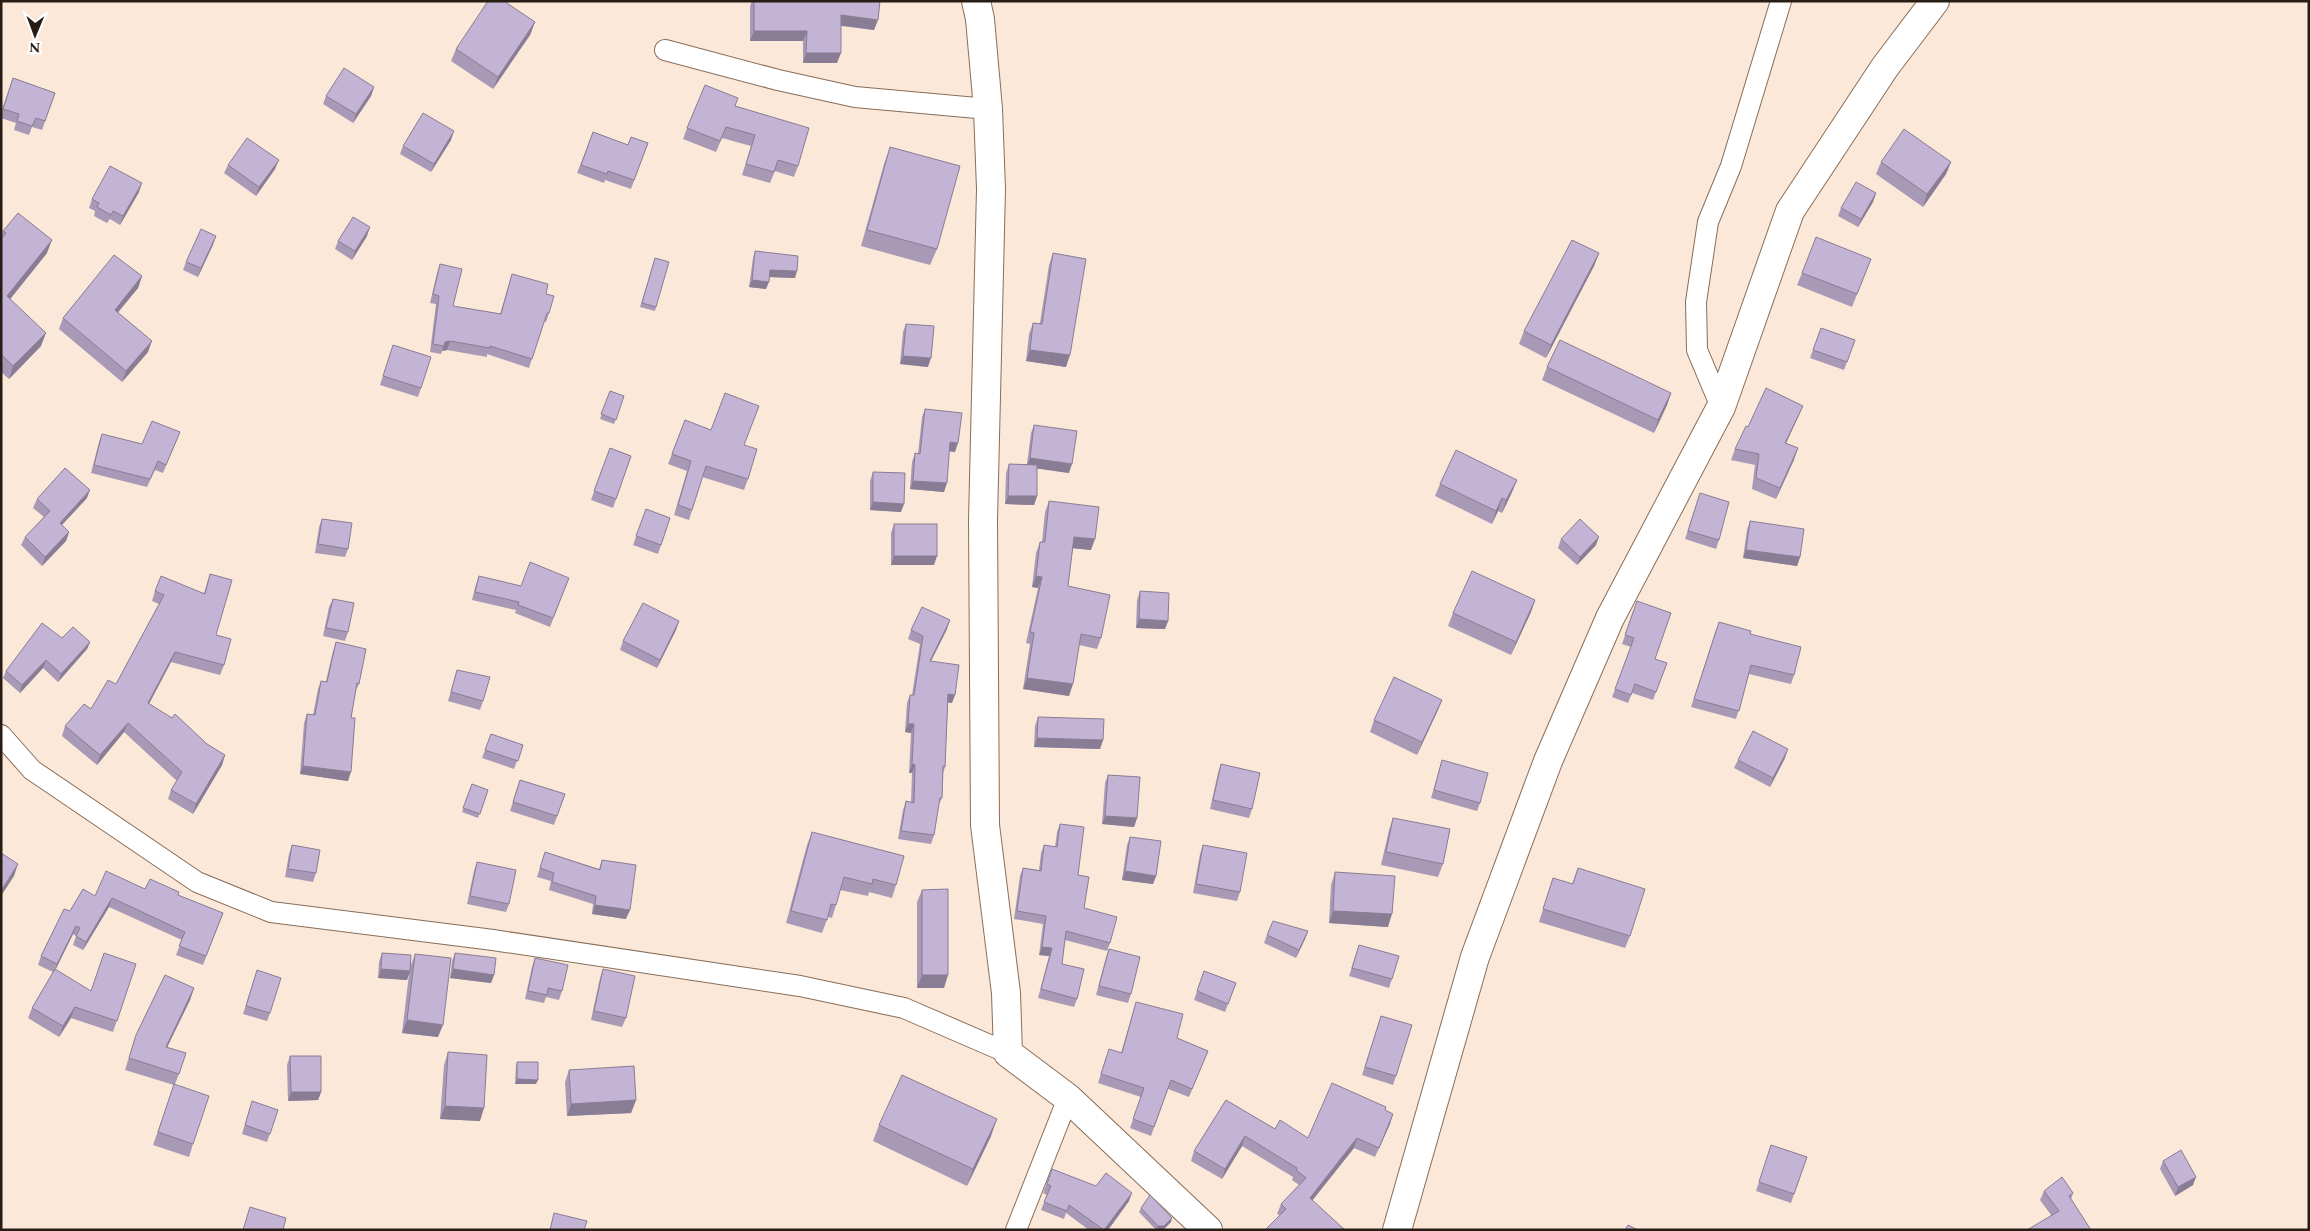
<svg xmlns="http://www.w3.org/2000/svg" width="2310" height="1231" font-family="Spectral,serif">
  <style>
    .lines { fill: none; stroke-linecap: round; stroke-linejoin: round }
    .street-casing { stroke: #896d57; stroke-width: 22 }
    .secondary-casing { stroke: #896d57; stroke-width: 30 }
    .street { stroke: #fff; stroke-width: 20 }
    .secondary { stroke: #fff; stroke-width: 28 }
    .wall { fill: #a89ab6 }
    .shaded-wall { fill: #887d94 }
    .building { fill: #c3b3d4; stroke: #887d94 }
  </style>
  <rect width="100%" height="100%" fill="#fbe8d9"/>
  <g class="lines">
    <defs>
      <g id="street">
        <path d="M665,50L778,80L855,97L988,109"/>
        <path d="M1721,407L1697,350L1696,302L1708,222L1731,166L1781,1"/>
        <path d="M1,735L32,770L197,882L271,912L493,940L800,986L904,1008L1008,1053"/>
        <path d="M1016,1230L1068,1098"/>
      </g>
      <g id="secondary">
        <path d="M976,1L980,19L988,109L991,189L983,520L985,825L1006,993L1008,1053L1068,1098L1208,1230"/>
        <path d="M1397,1230L1475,957L1548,761L1610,618L1721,407L1790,211L1885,67L1935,1"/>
      </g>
    </defs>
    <use href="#street" class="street-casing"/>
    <use href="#secondary" class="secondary-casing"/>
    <use href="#street" class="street"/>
    <use href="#secondary" class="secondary"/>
  </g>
  <g class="wall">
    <path d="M752,1H880L874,30L841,26L837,63H803V41H750V6Z"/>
    <path d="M535,22L530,35L493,89L451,61L456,49Z"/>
    <path d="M13,78L55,93L42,130L32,127L29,135L14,130L16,123L1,118V112Z"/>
    <path d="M374,87L371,96L353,123L323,104L326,96Z"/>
    <path d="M735,106L798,166L794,177L775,171L770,183L742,175L751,146L722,138L716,152L683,139L687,128Z"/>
    <path d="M593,132L628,145L648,143L631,189L605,180L604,183L577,173Z"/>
    <path d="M451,140L431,172L400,154L403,146Z"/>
    <path d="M890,147L937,249L930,265L861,246L884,164Z"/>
    <path d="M1881,162H1951L1946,174L1923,207L1876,174Z"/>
    <path d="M228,165L275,169L256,196L224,173Z"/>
    <path d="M139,192L120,225L110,219L107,223L94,216L95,211L89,208L92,199Z"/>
    <path d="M1876,193L1873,202L1858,227L1838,216L1841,208Z"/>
    <path d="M3,231L47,253L10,299L41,346L9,379L1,372V236Z"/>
    <path d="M216,236L198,277L183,270L186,262Z"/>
    <path d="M367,236L352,260L335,249L338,241Z"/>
    <path d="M755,251L795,278L769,277L766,289L749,287L753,258Z"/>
    <path d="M1053,253L1066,367L1026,361L1029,334L1033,323H1040L1049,265Z"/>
    <path d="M1599,253L1594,266L1546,358L1519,344L1524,331Z"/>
    <path d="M655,258L656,307L655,311L640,307Z"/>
    <path d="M1871,259L1852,307L1797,285L1802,273Z"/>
    <path d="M440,264L453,306L500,314L512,274L546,294L549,313L546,322L544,321L529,368L487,354V357L447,350L442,351L441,354L430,352L436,304L430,303L437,273Z"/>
    <path d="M142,276L138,288L118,312L148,352L122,382L59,329L63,318Z"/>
    <path d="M906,324L928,367L900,364L903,332Z"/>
    <path d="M1821,328L1855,340L1844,370L1810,358Z"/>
    <path d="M390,354L421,388L418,397L380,385Z"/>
    <path d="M1547,367L1671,393L1667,405L1654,433L1542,380Z"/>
    <path d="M610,391L624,396L614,424L600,419Z"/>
    <path d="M1803,406L1798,417L1786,443L1798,448L1776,499L1752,489L1755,465L1731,460L1735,449L1748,427Z"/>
    <path d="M925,409L955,452L949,451L944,492L910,489L912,462L915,453L918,454L922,417Z"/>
    <path d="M685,420L744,445L748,479L744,490L702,477L689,520L674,515L687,471L668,464Z"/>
    <path d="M1034,425L1069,473L1037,468V496L1034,505L1005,504L1006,473L1009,464H1027L1031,433Z"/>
    <path d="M180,432L163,473L155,470L147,487L91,473L99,442L102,434L142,444Z"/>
    <path d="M610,448L631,456L613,508L591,500Z"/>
    <path d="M873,472L901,512L870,510V481Z"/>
    <path d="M1517,480L1512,492L1502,513L1498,511L1492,524L1435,496L1440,484Z"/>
    <path d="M1700,493L1719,540L1716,549L1685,539Z"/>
    <path d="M87,498L62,525L69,532L66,541L42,566L21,545L25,537L44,517L33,508L37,499Z"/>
    <path d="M1049,501L1091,550L1073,548L1068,586L1101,638L1097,649L1079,645L1069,696L1023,689L1030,644L1026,643L1038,588L1032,587L1036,553L1040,542H1042L1045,512Z"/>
    <path d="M646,509L670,518L658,554L633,545Z"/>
    <path d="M322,519L348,549L345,557L315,553L319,527Z"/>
    <path d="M1750,521L1800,557L1797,566L1743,558L1747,530Z"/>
    <path d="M894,524L934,565H891V533Z"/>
    <path d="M1561,539L1596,545L1577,565L1558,548Z"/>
    <path d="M210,574L216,635L224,665L220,675L171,662L149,704L207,744L225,755L222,765L193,814L168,799L171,790L177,781L124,732L97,765L62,736L65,726L91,709L116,684L159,604L152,601L155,591L204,593Z"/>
    <path d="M479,576L521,586L569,578L550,627L515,613L516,610L472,600L476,584Z"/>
    <path d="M1140,591L1168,621L1165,629L1136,628L1137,600Z"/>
    <path d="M333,599L348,632L345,641L323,636L329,607Z"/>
    <path d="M1535,600L1531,612L1511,655L1448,626L1453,613Z"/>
    <path d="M1637,601L1655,659L1667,663L1653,700L1632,693L1628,703L1612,697L1631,647L1622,644Z"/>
    <path d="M679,621L676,630L657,668L620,650L623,641Z"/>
    <path d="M947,629L931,661L952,703L948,702L945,767L943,773L942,798L938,806L934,835L931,844L898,839L903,810L906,801L911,802L912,773H909L911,733L905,732L907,703L910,695H912L920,644L908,639L911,630Z"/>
    <path d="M1716,630L1750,634L1794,675L1791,684L1749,674L1736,719L1691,707Z"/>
    <path d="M62,638L90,642L87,649L58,682L43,668L20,693L3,678L6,671Z"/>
    <path d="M336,642L359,684L355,692L351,718L348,781L300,774L304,723L307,714L313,715L318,689L321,681H326L333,651Z"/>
    <path d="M457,670L483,701L480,710L448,701Z"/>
    <path d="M1442,700L1437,712L1417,755L1370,732L1374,720Z"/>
    <path d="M1038,717L1103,740L1100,749L1034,747L1035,726Z"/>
    <path d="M491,734L523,745L514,769L482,758Z"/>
    <path d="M1785,758L1770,787L1734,768L1738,760Z"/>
    <path d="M1442,760L1480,803L1477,811L1431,798Z"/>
    <path d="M1221,764L1252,809L1249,818L1210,809L1218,773Z"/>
    <path d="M1108,775L1137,818L1134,827L1102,824L1105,783Z"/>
    <path d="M520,780L565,794L554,825L510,811Z"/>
    <path d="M472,784L488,790L478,818L462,812Z"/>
    <path d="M1393,818L1443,864L1438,877L1381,865L1389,830Z"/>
    <path d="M1060,824L1078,875L1084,908L1110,943L1107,951L1065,940L1062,964L1077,999L1074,1007L1038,998L1049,956L1039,955L1043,924L1014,919L1020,876L1023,868L1039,870L1041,853L1044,845L1055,847L1057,832Z"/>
    <path d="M812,832L896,885L892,898L869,892L868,896L840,890L836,905L832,918L828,917L822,933L786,923L807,845Z"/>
    <path d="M1130,837L1156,876L1153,884L1122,880L1127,845Z"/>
    <path d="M292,845L316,873L313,882L285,877L289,854Z"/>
    <path d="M1203,845L1240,892L1237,901L1193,893L1200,854Z"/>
    <path d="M545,852L599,869L602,860L626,919L592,914L593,904L549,890L551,881L537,877Z"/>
    <path d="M477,862L509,904L506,912L467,904L474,871Z"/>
    <path d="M1578,868L1630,936L1625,948L1539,922L1553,878L1572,884Z"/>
    <path d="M1335,872L1388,927L1329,923L1331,885Z"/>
    <path d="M145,889L178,895L223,913L203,965L176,955L182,940L109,907L83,950L73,945L76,936L73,934L55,970L91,991L136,964L113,1032L71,1018L59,1037L28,1018L32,1008L53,972L38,965L41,956L70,911L95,896Z"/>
    <path d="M922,890L944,988H917V902Z"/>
    <path d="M1308,931L1305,939L1296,958L1264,943L1267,935Z"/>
    <path d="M1359,945L1392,979L1389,988L1349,976Z"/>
    <path d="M1109,949L1131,994L1128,1003L1096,995L1106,957Z"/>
    <path d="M382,953L411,965L415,954L438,1037L402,1033L409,974L407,980L378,978L379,962Z"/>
    <path d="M455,953L494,975L491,983L450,978L452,961Z"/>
    <path d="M535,958L562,991L559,1000L546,997L544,1003L525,999L532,967Z"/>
    <path d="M603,969L626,1018L622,1027L591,1020L600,978Z"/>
    <path d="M257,970L270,1013L267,1021L243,1014Z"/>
    <path d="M1204,971L1236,983L1225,1012L1194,1000Z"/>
    <path d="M194,988L190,1000L167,1047L179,1074L175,1084L193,1144L189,1157L153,1145L174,1085L125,1070L136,1035Z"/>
    <path d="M1136,1002L1177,1038L1208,1051L1189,1097L1168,1089L1151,1136L1130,1128L1141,1097L1098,1083L1106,1057L1121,1053Z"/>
    <path d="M1381,1016L1396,1076L1393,1085L1362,1075Z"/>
    <path d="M448,1052L480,1121L440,1119L444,1065Z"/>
    <path d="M290,1056L321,1092L318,1100L288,1101L287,1065Z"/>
    <path d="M517,1062L536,1084H515L516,1066Z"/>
    <path d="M569,1070L636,1100L631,1113L567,1116L565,1082Z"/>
    <path d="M1226,1100L1275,1129L1308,1138L1385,1110L1390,1124L1375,1157L1354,1148L1312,1201L1279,1215L1277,1214L1281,1204L1299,1185L1292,1180L1293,1177L1242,1146L1222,1179L1191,1161L1194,1151Z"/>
    <path d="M252,1101L278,1110L267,1142L242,1134Z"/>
    <path d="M879,1125L991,1136L967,1186L873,1141Z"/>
    <path d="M1771,1145L1807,1157L1791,1203L1756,1191Z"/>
    <path d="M2163,1161L2193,1185L2175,1196L2160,1169Z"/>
    <path d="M1052,1169L1129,1201L1108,1230H1089L1066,1213L1064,1219L1041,1210L1047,1195L1043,1193Z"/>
    <path d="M2044,1191L2073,1193L2071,1199L2091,1230L2051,1215L2040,1200Z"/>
    <path d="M1141,1208L1171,1222L1163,1230H1156L1139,1212Z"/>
  </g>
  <g class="shaded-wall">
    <path d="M841,15L878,20L874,30L838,25Z"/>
    <path d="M535,22L530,35L493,89L498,77Z"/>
    <path d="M754,31H807L803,41H750Z"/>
    <path d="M806,53H841L837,63H803Z"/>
    <path d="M374,87L371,96L353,123L356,114Z"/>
    <path d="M454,131L451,140L431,172L434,164Z"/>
    <path d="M279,160L275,169L256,196L259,187Z"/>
    <path d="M1951,162L1946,174L1923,207L1927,194Z"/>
    <path d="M142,183L139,192L120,225L123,216Z"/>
    <path d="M1876,193L1873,202L1858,227L1861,219Z"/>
    <path d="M370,227L367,236L352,260L355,251Z"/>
    <path d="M216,236L213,245L198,277L201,268Z"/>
    <path d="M52,240L47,253L3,308L7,296Z"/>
    <path d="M1599,253L1594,266L1546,358L1551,345Z"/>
    <path d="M770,270L797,271L795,278L768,277Z"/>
    <path d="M142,276L138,288L111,321L115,310Z"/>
    <path d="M752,280L769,282L766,289L749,287Z"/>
    <path d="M46,333L41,346L9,379L13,366Z"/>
    <path d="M152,341L148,352L122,382L126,371Z"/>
    <path d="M450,341L447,350L442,351L445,342Z"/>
    <path d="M1030,350L1070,355L1066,367L1026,361Z"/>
    <path d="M903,356L931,358L928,367L900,364Z"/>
    <path d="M1671,393L1667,405L1654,433L1658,420Z"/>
    <path d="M1803,406L1798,417L1781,454L1785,443Z"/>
    <path d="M950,442L958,443L955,452L947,451Z"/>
    <path d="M1798,448L1794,460L1776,499L1780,488Z"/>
    <path d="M1030,458L1072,464L1069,473L1026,467Z"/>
    <path d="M1517,480L1512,492L1502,513L1506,500Z"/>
    <path d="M913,481L947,483L944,492L910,489Z"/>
    <path d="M90,490L87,498L56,531L60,523Z"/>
    <path d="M1008,496H1037L1034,505L1005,504Z"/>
    <path d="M1502,498L1498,511L1492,524L1496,511Z"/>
    <path d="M873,502L904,504L901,512L870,510Z"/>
    <path d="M69,532L66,541L42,566L45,557Z"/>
    <path d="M1074,537L1095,539L1091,550L1070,548Z"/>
    <path d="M1599,537L1596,545L1577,565L1580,557Z"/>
    <path d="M1746,550L1800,557L1797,566L1743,558Z"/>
    <path d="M894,556H937L934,565H891Z"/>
    <path d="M1036,576L1042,577L1038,588L1032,587Z"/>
    <path d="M1535,600L1531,612L1511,655L1516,642Z"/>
    <path d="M1139,619L1168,621L1165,629L1136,628Z"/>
    <path d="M950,620L947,629L927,669L930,661Z"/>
    <path d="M679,621L676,630L657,668L660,660Z"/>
    <path d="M90,642L87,649L58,682L61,674Z"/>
    <path d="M175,652L171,662L144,713L148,703Z"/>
    <path d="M46,660L43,668L20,693L22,685Z"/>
    <path d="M1027,678L1073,684L1069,696L1023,689Z"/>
    <path d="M948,694L955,695L952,703L945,702Z"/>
    <path d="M1442,700L1437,712L1417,755L1422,742Z"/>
    <path d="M128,723L124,732L97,765L100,755Z"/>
    <path d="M908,724H914L911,733L905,732Z"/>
    <path d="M1037,738L1103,740L1100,749L1034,747Z"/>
    <path d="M1788,749L1785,758L1770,787L1773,778Z"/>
    <path d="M225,755L222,765L193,814L196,804Z"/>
    <path d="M912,764L915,765L912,773H909Z"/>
    <path d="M303,766L351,772L348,781L300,774Z"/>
    <path d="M1105,816L1137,818L1134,827L1102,824Z"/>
    <path d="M18,864L14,876L1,896V891Z"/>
    <path d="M1125,871L1156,876L1153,884L1122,880Z"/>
    <path d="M112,898L109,907L83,950L86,942Z"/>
    <path d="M595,905L630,910L626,919L592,914Z"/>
    <path d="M1333,911L1392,914L1388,927L1329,923Z"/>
    <path d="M76,926L73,934L54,973L57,964Z"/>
    <path d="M1308,931L1305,939L1296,958L1299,950Z"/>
    <path d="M1042,947L1052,948L1049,956L1039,955Z"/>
    <path d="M381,969L410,971L407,980L378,978Z"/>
    <path d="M453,969L494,975L491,983L450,978Z"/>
    <path d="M922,975H948L944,988H917Z"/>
    <path d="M194,988L190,1000L162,1058L166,1047Z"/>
    <path d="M75,1007L71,1018L59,1037L63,1026Z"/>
    <path d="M407,1020L443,1025L438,1037L402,1033Z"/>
    <path d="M517,1079L538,1080L536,1084H515Z"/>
    <path d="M291,1092H321L318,1100L288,1101Z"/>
    <path d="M636,1100L631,1113L567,1116L571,1104Z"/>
    <path d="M445,1106L484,1108L480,1121L440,1119Z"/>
    <path d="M1393,1114L1390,1124L1375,1157L1379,1148Z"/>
    <path d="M997,1119L991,1136L967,1186L973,1169Z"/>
    <path d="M1245,1136L1242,1146L1222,1179L1225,1169Z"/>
    <path d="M1357,1138L1354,1148L1306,1208L1310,1198Z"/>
    <path d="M2196,1177L2193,1185L2175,1196L2178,1187Z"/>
    <path d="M1132,1193L1129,1201L1108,1230H1104Z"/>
    <path d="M1172,1218L1171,1222L1163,1230H1156L1158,1226Z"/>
  </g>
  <g class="building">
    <path d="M488,1H504L535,22L498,77L456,49Z"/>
    <path d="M754,1H880L878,20L841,15V53H806L807,31H754Z"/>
    <path d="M344,68L374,87L356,114L326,96Z"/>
    <path d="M13,78L55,93L45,121L36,118L32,126L17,121L19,114L3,109Z"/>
    <path d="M705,85L738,98L735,106L809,128L798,166L778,160L774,172L746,164L755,135L726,127L720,141L687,128Z"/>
    <path d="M423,113L454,131L434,164L403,146Z"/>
    <path d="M1904,129L1951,162L1927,194L1881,162Z"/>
    <path d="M593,132L628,145L631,137L648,143L634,180L608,171L607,174L581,165Z"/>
    <path d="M247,138L279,160L259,187L228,165Z"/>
    <path d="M890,147L960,166L937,249L867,230Z"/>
    <path d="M110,166L142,183L123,216L113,211L111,215L97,207L99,203L92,199Z"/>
    <path d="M1856,182L1876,193L1861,219L1841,208Z"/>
    <path d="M18,213L52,240L7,296L46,333L13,366L1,354V239L6,233L3,231Z"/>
    <path d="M353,217L370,227L355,251L338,241Z"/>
    <path d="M201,229L216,236L201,268L186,262Z"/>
    <path d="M1816,237L1871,259L1857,294L1802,273Z"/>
    <path d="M1572,240L1599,253L1551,345L1524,331Z"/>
    <path d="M755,251L798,256L797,271L770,270L769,282L752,280Z"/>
    <path d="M1053,253L1086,259L1070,355L1030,350L1033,323L1042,324Z"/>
    <path d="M114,255L142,276L115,310L152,341L126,371L63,318Z"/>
    <path d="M655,258L669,262L656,307L642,303Z"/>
    <path d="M440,264L462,269L453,306L501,314L512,274L548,284L546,294L554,296L549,313H547L532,359L490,346V348L450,341L445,342L444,346L433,344L439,296L433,294Z"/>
    <path d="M906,324L934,326L931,358L903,356Z"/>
    <path d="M1821,328L1855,340L1847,362L1813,350Z"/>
    <path d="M1560,340L1671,393L1658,420L1547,367Z"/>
    <path d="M393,345L431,357L421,388L383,376Z"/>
    <path d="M1766,388L1803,406L1785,443L1798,448L1780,488L1756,478L1759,454L1735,449L1746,426L1748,427Z"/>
    <path d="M610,391L624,396L616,420L601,414Z"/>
    <path d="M725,393L759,406L744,445L757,449L748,479L706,466L692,510L678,505L691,461L672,454L685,420L711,430Z"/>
    <path d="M925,409L962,413L958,443L950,442L947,483L913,481L915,453L920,454Z"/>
    <path d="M152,421L180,432L166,465L158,461L150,479L94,465L102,434L142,444Z"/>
    <path d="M1034,425L1077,431L1072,464L1030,458Z"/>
    <path d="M610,448L631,456L616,499L594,491Z"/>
    <path d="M1456,450L1517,480L1506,500L1502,498L1496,511L1440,484Z"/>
    <path d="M1009,464L1037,465V496H1008Z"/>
    <path d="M65,468L90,490L60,523L69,532L45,557L25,537L50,511L37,499Z"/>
    <path d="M873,472L905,473L904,504L873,502Z"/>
    <path d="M1700,493L1729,502L1719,540L1688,531Z"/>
    <path d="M1049,501L1099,507L1095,539L1074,537L1068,586L1110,595L1101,638L1081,634L1073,684L1027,678L1034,633L1030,632L1042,577L1036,576L1040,542H1045Z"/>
    <path d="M646,509L670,518L661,545L636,536Z"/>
    <path d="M322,519L352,523L348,549L318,544Z"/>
    <path d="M1580,519L1599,537L1580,557L1561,539Z"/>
    <path d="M1750,521L1804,529L1800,557L1746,550Z"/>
    <rect x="894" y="524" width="43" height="32"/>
    <path d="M530,562L569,578L553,618L518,605L519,602L475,592L479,576L521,586Z"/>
    <path d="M1472,571L1535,600L1516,642L1453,613Z"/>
    <path d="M210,574L232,580L216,635L231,639L224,665L175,652L148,703L172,718L175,714L207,744L225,755L196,804L171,790L182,772L128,723L100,755L65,726L84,704L91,709L108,680L116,684L164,595L155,591L161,576L205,594Z"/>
    <path d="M1140,591L1169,593L1168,621L1139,619Z"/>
    <path d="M333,599L354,603L348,632L326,628Z"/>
    <path d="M1637,601L1671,613L1655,659L1667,663L1656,692L1635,684L1631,695L1615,689L1634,638L1625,635Z"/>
    <path d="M643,603L679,621L660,660L623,641Z"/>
    <path d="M922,607L950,620L930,661L959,665L955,695L948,694L945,767L943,766L942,798H940L934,835L901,831L906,801L914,803L915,765L912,764L914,724H908L910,695H914L923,636L911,630Z"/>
    <path d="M1719,622L1751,631L1750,634L1801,647L1794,675L1751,665L1739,711L1694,699Z"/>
    <path d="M42,623L62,638L73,627L90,642L61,674L46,660L22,685L6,671Z"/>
    <path d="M336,642L366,649L359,684L357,683L351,718H355L351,772L303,766L307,714L315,715L321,681L327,682Z"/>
    <path d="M457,670L490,677L483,701L451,692Z"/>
    <path d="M1394,677L1442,700L1422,742L1374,720Z"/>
    <path d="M1038,717L1104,719L1103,740L1037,738Z"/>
    <path d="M1753,731L1788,749L1773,778L1738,760Z"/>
    <path d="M491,734L523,745L518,761L485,750Z"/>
    <path d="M1442,760L1488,773L1480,803L1434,790Z"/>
    <path d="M1221,764L1260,773L1252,809L1213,800Z"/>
    <path d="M1108,775L1140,777L1137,818L1105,816Z"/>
    <path d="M520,780L565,794L557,816L513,802Z"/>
    <path d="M472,784L488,790L480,814L463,808Z"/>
    <path d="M1393,818L1450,829L1443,864L1386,852Z"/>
    <path d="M1060,824L1084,827L1078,875L1089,877L1084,908L1117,917L1110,943L1066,931L1062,964L1084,969L1077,999L1041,989L1052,948L1042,947L1046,916L1017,911L1023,868L1041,871L1044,845L1057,847Z"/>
    <path d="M812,832L904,856L896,885L873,879L872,884L844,877L836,905L831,904L827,920L791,911Z"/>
    <path d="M1130,837L1161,841L1156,876L1125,871Z"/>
    <path d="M292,845L320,850L316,873L288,869Z"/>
    <path d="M1203,845L1247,853L1240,892L1196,884Z"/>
    <path d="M545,852L600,870L602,860L636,865L630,910L595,905L596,896L552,882L554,873L540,868Z"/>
    <path d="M1,853L18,864L1,891Z"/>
    <path d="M477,862L516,870L509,904L470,896Z"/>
    <path d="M1578,868L1645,889L1630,936L1543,909L1553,878L1573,884Z"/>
    <path d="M106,871L145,889L150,879L179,892L178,895L223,913L206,956L179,946L185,932L112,898L86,942L76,936L80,928L76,926L57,964L41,956L64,909L70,911L83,889L95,896Z"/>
    <path d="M1335,872L1395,876L1392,914L1333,911Z"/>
    <path d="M948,889V975H922V890Z"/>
    <path d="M1273,921L1308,931L1299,950L1267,935Z"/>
    <path d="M1359,945L1399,956L1392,979L1352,968Z"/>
    <path d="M1109,949L1140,957L1131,994L1099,986Z"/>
    <path d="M104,953L136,964L117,1021L75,1007L63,1026L32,1008L55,969L91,991Z"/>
    <path d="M382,953L411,955L410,971L381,969Z"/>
    <path d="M455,953L496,958L494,975L453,969Z"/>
    <path d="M415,954L451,958L443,1025L407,1020Z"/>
    <path d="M535,958L568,965L562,991L548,988L547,995L528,991Z"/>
    <path d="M603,969L635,976L626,1018L594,1011Z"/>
    <path d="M257,970L281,978L270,1013L246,1006Z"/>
    <path d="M1204,971L1236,983L1228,1004L1197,991Z"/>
    <path d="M165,975L194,988L166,1047L186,1053L179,1074L129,1058L136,1035Z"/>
    <path d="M1136,1002L1183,1014L1177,1038L1208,1051L1192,1089L1171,1080L1154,1127L1133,1119L1144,1088L1101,1074L1109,1049L1122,1053Z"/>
    <path d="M1381,1016L1412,1025L1396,1076L1365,1067Z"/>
    <path d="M448,1052L487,1055L484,1108L445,1106Z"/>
    <path d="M290,1056H321V1092H291Z"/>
    <path d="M517,1062H538V1080L517,1079Z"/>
    <path d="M634,1066L636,1100L571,1104L569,1070Z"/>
    <path d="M902,1075L997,1119L973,1169L879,1125Z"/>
    <path d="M1332,1083L1386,1107L1385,1110L1393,1114L1379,1148L1357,1138L1310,1198L1345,1230H1265L1286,1209L1281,1204L1306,1178L1296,1170L1297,1168L1245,1136L1225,1169L1194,1151L1226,1100L1275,1129L1280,1120L1308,1138Z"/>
    <path d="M174,1084L209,1096L193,1144L158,1132Z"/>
    <path d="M252,1101L278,1110L270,1134L245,1125Z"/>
    <path d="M1771,1145L1807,1157L1794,1194L1759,1182Z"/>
    <path d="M2181,1150L2196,1177L2178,1187L2163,1161Z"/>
    <path d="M1052,1169L1096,1186L1106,1173L1132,1193L1104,1230L1069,1205L1067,1211L1044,1202L1051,1186L1047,1184Z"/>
    <path d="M2062,1177L2073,1193L2069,1196L2091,1230H2027L2059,1211L2044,1191Z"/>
    <path d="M1150,1195L1172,1218L1164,1226H1158L1141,1208Z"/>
    <path d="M250,1207L286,1218L283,1230H243Z"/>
    <path d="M554,1213L587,1221L584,1230H550Z"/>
    <path d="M1628,1225L1638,1230H1625Z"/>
  </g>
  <rect width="2310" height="1231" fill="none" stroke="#281d14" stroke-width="5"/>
  <g transform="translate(35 35) rotate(181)" stroke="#ffffff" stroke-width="4" paint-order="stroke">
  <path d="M0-4L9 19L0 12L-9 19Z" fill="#281d14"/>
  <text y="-8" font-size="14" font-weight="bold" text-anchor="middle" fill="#281d14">N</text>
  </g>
</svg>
